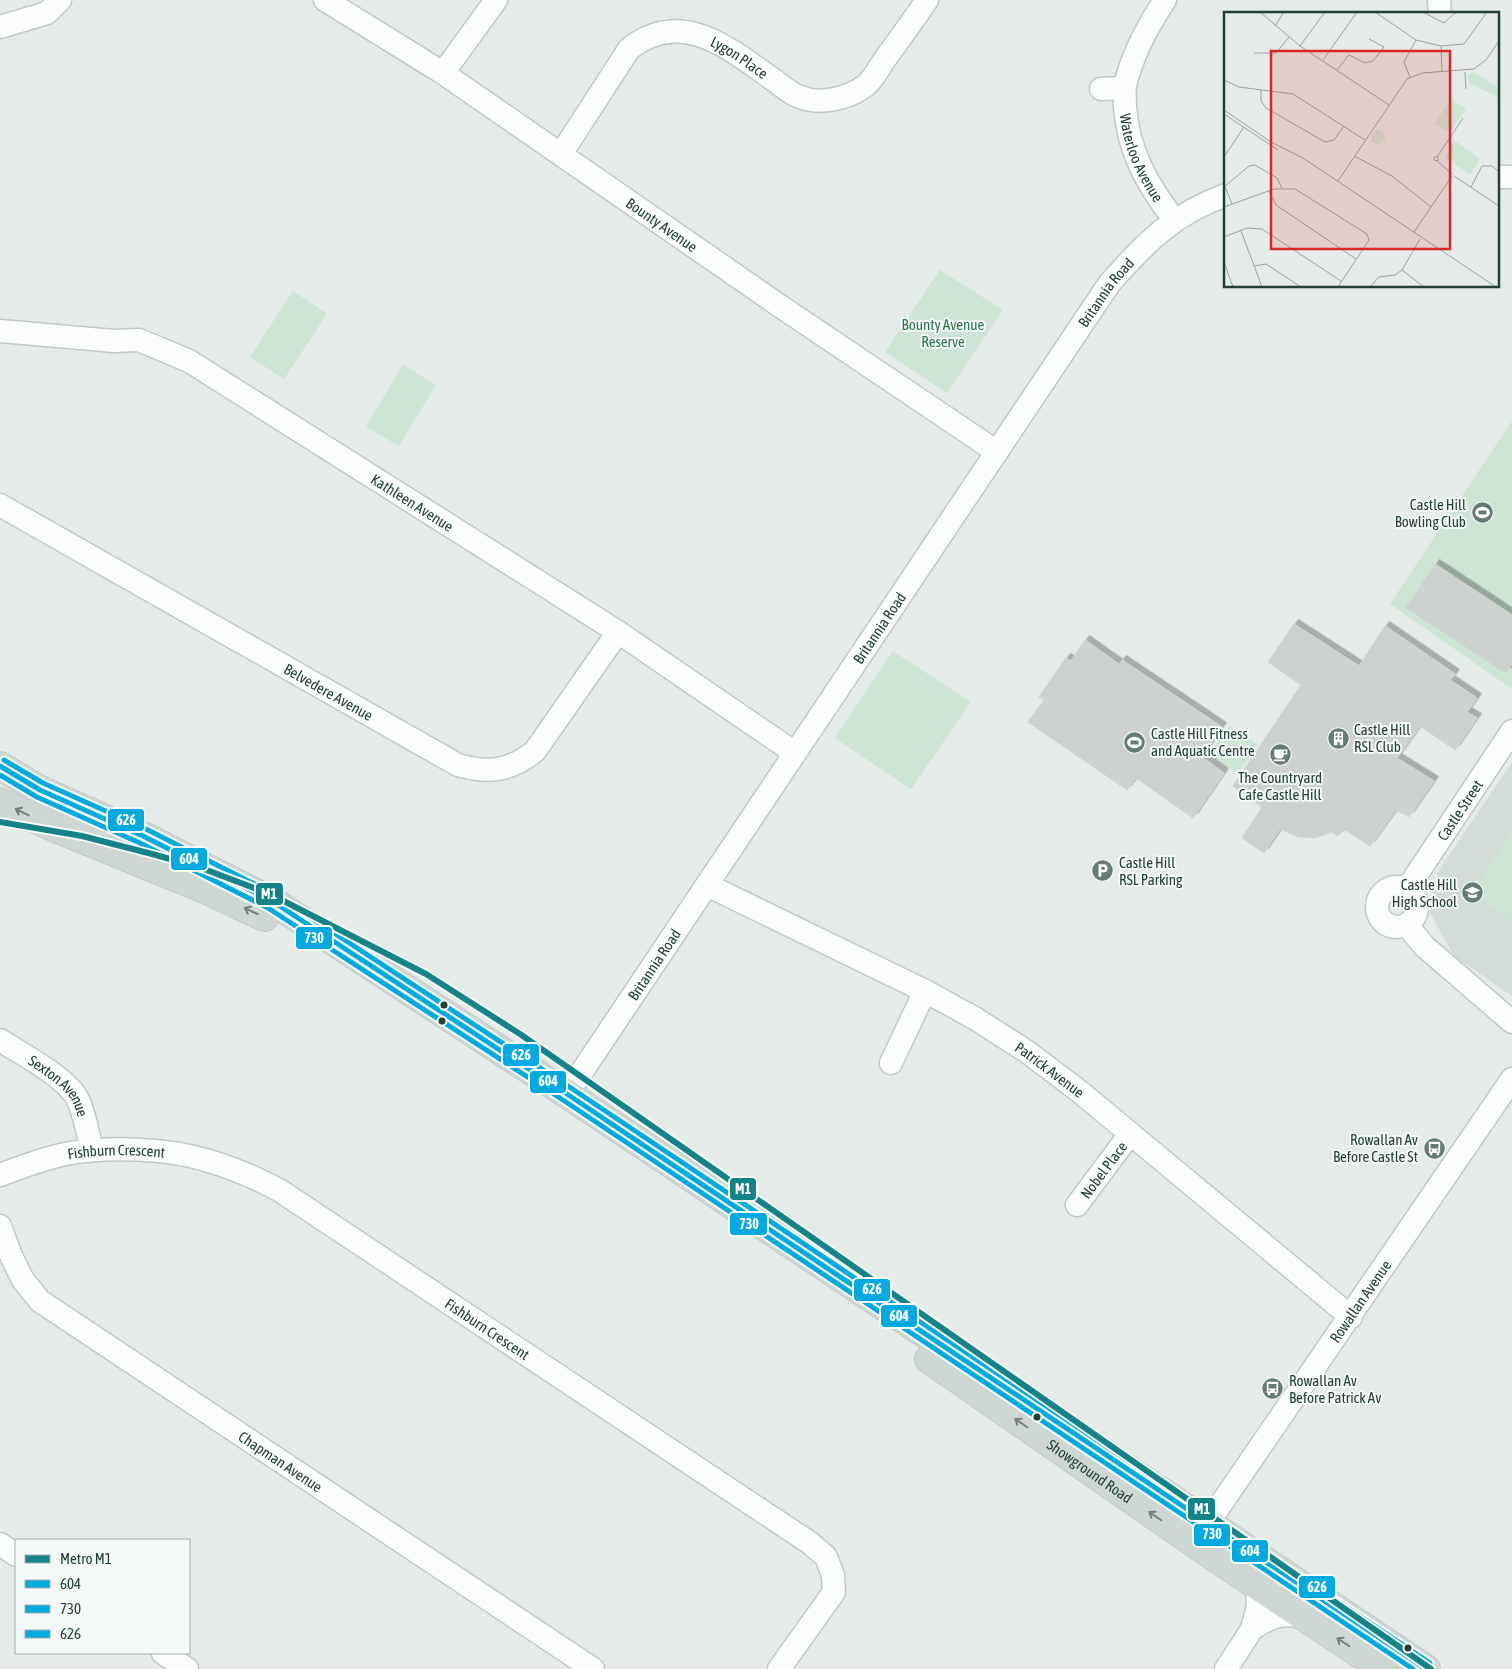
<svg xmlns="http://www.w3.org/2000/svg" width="1512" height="1669" font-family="'Asap Condensed',sans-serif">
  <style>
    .built { fill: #d4dcd8 }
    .green { fill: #cee4d5 }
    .building { fill: #cdd2d0; stroke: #ced4d1; filter: url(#shadow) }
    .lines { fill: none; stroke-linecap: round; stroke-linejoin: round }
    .minor-casing { stroke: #c2c8c5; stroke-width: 25 }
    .major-casing { stroke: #c1cac7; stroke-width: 30 }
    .minor { stroke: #fbfcfc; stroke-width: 22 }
    .major { stroke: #ced7d4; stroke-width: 28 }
    .bus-1-casing { stroke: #f4f9f7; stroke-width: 9 }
    .bus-2-casing { stroke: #f4f9f7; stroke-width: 9 }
    .bus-3-casing { stroke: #f4f9f7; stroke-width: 9 }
    .bus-1 { stroke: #04a9dd; stroke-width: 5 }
    .bus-2 { stroke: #04a9dd; stroke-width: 5 }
    .bus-3 { stroke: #04a9dd; stroke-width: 5 }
    .metro-1-casing { stroke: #f4f9f7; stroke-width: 10 }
    .metro-1 { stroke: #168388; stroke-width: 6 }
    .oneway { stroke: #70837e }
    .bus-dot { fill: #233f37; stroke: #f4f9f7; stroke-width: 2 }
    .labels { text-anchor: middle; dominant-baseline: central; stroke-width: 4; stroke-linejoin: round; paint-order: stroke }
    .street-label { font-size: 15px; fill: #233f37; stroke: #f4f9f7 }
    .park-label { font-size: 15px; fill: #2d764a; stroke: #f4f9f7 }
    .poi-label { font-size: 15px; fill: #233f37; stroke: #f4f9f7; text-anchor: start }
    .inset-road { fill: none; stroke: #97a6a1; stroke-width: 1 }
    .view { fill: #d62828; fill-opacity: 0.15; stroke: #d62828; stroke-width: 2.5 }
    .inset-edge { fill: none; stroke: #233f37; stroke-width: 2.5 }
    .line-badge { stroke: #f4f9f7; stroke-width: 2 }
    .badge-label { font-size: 14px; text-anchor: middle; font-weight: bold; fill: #fff }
  </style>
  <defs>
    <filter id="shadow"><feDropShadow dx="4.5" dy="-4.5" stdDeviation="0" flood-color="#0004"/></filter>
  </defs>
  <rect width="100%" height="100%" fill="#e5ebe8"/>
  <path class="built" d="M1512,762V996L1454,956L1430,913L1438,872Z"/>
  <g class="green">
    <path d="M940,270L1003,310L947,393L885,352Z"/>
    <path d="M293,291L327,314L284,379L250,357Z"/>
    <path d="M403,365L436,385L399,446L366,427Z"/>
    <path d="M1512,421V689L1390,604Z"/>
    <path d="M893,651L971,702L911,789L835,738Z"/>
    <path d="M1229,726L1258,745L1238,774L1213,757L1212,751Z"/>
    <path d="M1512,832V921L1472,893Z"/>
  </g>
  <g class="building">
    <path d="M1435,564L1512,615V664L1506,673L1406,608Z"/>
    <path d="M1294,624L1359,666L1385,626L1455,674L1450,680L1477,698L1467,712L1477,718L1455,750L1420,726L1397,758L1434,781L1409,817L1396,810L1370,846L1344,829L1338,836L1332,832L1315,838L1298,837L1280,829L1264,853L1242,838L1262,807L1233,786L1301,685L1268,662Z"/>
    <path d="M1085,640L1119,664L1122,660L1222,727L1202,757L1224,773L1193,818L1136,778L1127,790L1028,722L1044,700L1039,697L1066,658L1071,661Z"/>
  </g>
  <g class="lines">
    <defs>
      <g id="minor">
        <path id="s1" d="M325,0L443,73L780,306L997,452"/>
        <path id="s2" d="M1165,0C1147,27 1132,55 1125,86C1124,92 1125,99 1125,106C1128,152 1147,183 1174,220"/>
        <path d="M1439,0L1440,14"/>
        <path d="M0,27L47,13L60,0"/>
        <path d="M443,73L496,0"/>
        <path d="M1101,89L1124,88"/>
        <path id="s3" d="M561,154L629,49C681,8 727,47 771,78C780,84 790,94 800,97C820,105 847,99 865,86C872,81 878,70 883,62C898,41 913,21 927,0"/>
        <path d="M1498,177H1512"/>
        <path id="s4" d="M0,331L114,341L139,340L189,361L618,632L795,753"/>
        <path id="s5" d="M0,505L458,765C489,774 510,771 535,751L618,632"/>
        <path id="s6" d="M707,885L925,991L976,1019L1026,1051L1079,1091L1351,1317"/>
        <circle cx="1397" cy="907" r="20"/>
        <path id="s7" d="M1407,889L1512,731"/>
        <path d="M1407,925L1424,946L1512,1022"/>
        <path id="s8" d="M0,1040C23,1055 55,1071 73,1092C83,1103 88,1135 92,1150"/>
        <path d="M891,1063L925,991"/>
        <path id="s9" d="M567,1094L1109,284C1145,243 1173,214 1226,195"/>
        <path id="s10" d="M0,1175C21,1167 43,1159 65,1154C107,1146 168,1148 209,1161C233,1168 256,1178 279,1190L810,1543L826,1557L833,1575L834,1592L779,1669"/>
        <path id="s11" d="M1077,1205L1130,1134"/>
        <path id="s12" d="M0,1226L11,1256L23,1280L40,1301L593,1669"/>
        <path id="s13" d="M1208,1523L1512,1079"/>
        <path d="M0,1544L16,1555"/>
        <path d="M1252,1629C1273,1615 1282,1613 1307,1617"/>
        <path d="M163,1653L187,1669"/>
        <path d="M1226,1669L1252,1629L1258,1606L1257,1584"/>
      </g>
      <g id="major">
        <path d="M0,766L40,790L143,836L272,901L567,1094L1426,1669"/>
        <path d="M0,802L51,826L205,889L264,917"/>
        <path id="s14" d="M929,1359L1216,1558L1383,1669"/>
      </g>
    </defs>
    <use href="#minor" class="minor-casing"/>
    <use href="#major" class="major-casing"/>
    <use href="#minor" class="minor"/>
    <use href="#major" class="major"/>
    <defs>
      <path id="bus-1" d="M0,766L40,790L143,836L272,901L567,1094L1426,1669"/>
      <path id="bus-2" d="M0,775L37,797L140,843L268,908L563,1100L1413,1669"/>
      <path id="bus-3" d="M4,760L43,783L146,829L276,895L571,1088L1430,1663"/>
    </defs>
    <use href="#bus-1" class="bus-1-casing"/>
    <use href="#bus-2" class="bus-2-casing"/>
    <use href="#bus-3" class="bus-3-casing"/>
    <use href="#bus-1" class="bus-1"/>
    <use href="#bus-2" class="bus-2"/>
    <use href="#bus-3" class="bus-3"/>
    <defs>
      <path id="metro-1" d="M0,822L82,836L156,855L204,869L270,894L426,974L520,1034L1431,1669"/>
    </defs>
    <use href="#metro-1" class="metro-1-casing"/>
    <use href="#metro-1" class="metro-1"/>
  </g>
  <defs><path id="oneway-shaft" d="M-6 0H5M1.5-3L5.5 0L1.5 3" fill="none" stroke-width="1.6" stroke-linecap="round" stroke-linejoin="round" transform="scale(1.25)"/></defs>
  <g class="oneway">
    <use href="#oneway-shaft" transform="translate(22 812) rotate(-154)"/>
    <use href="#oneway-shaft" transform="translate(251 911) rotate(-155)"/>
    <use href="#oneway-shaft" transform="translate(1021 1423) rotate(-145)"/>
    <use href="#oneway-shaft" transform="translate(1155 1516) rotate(-145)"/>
    <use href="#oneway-shaft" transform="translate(1343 1642) rotate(-146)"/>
  </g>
  <defs>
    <symbol id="stadium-disc" viewBox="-11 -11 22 22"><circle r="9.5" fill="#677b75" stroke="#f4f9f7"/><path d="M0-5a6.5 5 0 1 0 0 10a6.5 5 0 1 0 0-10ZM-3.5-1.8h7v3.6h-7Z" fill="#fff"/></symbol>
    <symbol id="building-disc" viewBox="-11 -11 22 22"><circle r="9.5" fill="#677b75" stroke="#f4f9f7"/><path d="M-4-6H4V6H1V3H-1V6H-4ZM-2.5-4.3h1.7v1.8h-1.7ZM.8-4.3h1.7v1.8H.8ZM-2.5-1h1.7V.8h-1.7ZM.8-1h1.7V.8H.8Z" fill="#fff"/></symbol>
    <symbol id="cafe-disc" viewBox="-11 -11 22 22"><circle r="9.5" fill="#677b75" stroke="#f4f9f7"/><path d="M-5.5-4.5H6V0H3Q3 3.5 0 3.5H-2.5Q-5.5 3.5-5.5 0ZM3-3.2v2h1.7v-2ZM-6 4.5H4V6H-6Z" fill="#fff"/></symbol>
    <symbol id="parking-disc" viewBox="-11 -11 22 22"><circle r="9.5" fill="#677b75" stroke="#f4f9f7"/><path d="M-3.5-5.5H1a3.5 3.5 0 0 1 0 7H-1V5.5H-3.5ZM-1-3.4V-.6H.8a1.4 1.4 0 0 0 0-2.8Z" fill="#fff"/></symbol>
    <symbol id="school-disc" viewBox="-11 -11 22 22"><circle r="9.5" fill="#677b75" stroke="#f4f9f7"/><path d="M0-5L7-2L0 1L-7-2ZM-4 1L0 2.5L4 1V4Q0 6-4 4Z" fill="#fff"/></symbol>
    <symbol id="bus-disc" viewBox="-11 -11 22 22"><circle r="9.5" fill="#677b75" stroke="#f4f9f7"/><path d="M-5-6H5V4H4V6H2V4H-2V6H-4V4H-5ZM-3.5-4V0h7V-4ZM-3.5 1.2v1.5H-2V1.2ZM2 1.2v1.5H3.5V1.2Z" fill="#fff"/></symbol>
  </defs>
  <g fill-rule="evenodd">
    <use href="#stadium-disc" x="1470" y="500" width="25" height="25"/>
    <use href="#building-disc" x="1326" y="726" width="25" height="25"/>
    <use href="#stadium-disc" x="1122" y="730" width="25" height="25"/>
    <use href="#cafe-disc" x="1268" y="742" width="25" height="25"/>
    <use href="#parking-disc" x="1090" y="858" width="25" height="25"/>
    <use href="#school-disc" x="1460" y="880" width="25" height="25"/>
    <use href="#bus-disc" x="1422" y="1136" width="25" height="25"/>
    <use href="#bus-disc" x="1260" y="1376" width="25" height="25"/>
  </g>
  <g class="bus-dot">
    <circle cx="444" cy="1005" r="4.5"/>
    <circle cx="442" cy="1021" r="4.5"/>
    <circle cx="1037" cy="1417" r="4.5"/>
    <circle cx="1408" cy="1648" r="4.5"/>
  </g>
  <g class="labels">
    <g class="street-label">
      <text stroke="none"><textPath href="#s3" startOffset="246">Lygon Place</textPath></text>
      <text stroke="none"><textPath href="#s2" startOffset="170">Waterloo Avenue</textPath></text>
      <text stroke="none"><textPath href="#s1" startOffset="405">Bounty Avenue</textPath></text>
      <text stroke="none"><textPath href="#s9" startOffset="966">Britannia Road</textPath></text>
      <text stroke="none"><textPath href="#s4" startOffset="458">Kathleen Avenue</textPath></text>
      <text stroke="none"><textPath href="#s9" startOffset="561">Britannia Road</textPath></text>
      <text stroke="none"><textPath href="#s5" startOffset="378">Belvedere Avenue</textPath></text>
      <text stroke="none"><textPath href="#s7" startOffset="95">Castle Street</textPath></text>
      <text stroke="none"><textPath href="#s9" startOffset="156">Britannia Road</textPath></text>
      <text stroke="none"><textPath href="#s6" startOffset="390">Patrick Avenue</textPath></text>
      <text stroke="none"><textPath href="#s8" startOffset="76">Sexton Avenue</textPath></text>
      <text stroke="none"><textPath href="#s10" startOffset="120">Fishburn Crescent</textPath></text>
      <text stroke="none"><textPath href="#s11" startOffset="44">Nobel Place</textPath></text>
      <text stroke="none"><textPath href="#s13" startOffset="269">Rowallan Avenue</textPath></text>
      <text stroke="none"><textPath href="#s10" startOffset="540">Fishburn Crescent</textPath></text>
      <text stroke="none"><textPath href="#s12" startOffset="375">Chapman Avenue</textPath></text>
      <text stroke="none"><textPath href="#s14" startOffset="196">Showground Road</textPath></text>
    </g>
    <g class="park-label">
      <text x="943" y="324">Bounty Avenue<tspan x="943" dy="17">Reserve</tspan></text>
    </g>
    <g class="poi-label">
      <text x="1466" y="504" text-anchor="end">Castle Hill<tspan x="1466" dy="17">Bowling Club</tspan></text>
      <text x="1354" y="729">Castle Hill<tspan x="1354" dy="17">RSL Club</tspan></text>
      <text x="1151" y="733">Castle Hill Fitness<tspan x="1151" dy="17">and Aquatic Centre</tspan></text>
      <text x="1280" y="777" text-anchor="middle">The Countryard<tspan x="1280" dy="17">Cafe Castle Hill</tspan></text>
      <text x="1119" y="862">Castle Hill<tspan x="1119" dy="17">RSL Parking</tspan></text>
      <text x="1457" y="884" text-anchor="end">Castle Hill<tspan x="1457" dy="17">High School</tspan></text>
      <text x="1418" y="1139" text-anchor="end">Rowallan Av<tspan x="1418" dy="17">Before Castle St</tspan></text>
      <text x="1289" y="1380">Rowallan Av<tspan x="1289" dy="17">Before Patrick Av</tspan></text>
    </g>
  </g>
  <g transform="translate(1224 12)">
    <rect width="275" height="275" fill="#e5ebe8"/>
    <path d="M249,60L275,76V86L245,71L244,63ZM227,87L242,97L226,121L211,111ZM147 125a7 7 0 1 1 14 0a7 7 0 1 1-14 0ZM231,129L256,147L246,163L221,145Z" fill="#cee4d5"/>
    <path class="inset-road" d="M36,0L76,34L165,93M151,0L192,28L217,34L240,32L263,0M199,0L220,11L232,0M51,14L60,0M76,34L101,0M217,34L218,60M30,41H52L65,25M99,48L133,0M113,58L125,43L141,51L149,49L160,35L145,27M241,60L242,77M186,65L180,50L192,28M0,68L15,75L69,82L141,128M37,78V89L42,96L101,130L110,128L120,114M0,98L47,130L79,146L272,275M0,102L54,138M130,144L168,164L207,195M0,145L20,115M210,145H214V149L210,148ZM213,145L239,106M213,149L228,162M230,164L275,194M114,169L183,67L198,61L250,57L262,48L275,29M247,175L258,154H268L275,160M45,179L52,193L132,247M8,192L1,174L25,154L31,153L53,166L58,176M0,195L50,177H71L143,222L145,228L114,275M17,219L38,275M190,220L228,164M0,225L23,216L38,217L117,269M196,227L178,258L200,275M0,250L9,275M30,254L42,252L77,275M146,275L155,265L171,263L178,258"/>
    <path class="view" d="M47,39H226V237H47Z"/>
    <rect width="275" height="275" class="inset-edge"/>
  </g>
  <g class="line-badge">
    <rect x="107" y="808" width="38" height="24" rx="5" fill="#04a9dd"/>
    <rect x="170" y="847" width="38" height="24" rx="5" fill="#04a9dd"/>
    <rect x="255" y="882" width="29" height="24" rx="5" fill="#168388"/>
    <rect x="295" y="926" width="38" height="24" rx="5" fill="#04a9dd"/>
    <rect x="502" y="1043" width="38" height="24" rx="5" fill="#04a9dd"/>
    <rect x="529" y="1070" width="38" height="24" rx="5" fill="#04a9dd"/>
    <rect x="729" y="1177" width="28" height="24" rx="5" fill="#168388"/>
    <rect x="729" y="1212" width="39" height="24" rx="5" fill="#04a9dd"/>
    <rect x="853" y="1278" width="38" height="24" rx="5" fill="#04a9dd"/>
    <rect x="880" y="1304" width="38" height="24" rx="5" fill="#04a9dd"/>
    <rect x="1187" y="1497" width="29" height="24" rx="5" fill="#168388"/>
    <rect x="1193" y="1523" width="38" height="24" rx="5" fill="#04a9dd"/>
    <rect x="1231" y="1539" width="38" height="24" rx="5" fill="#04a9dd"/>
    <rect x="1298" y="1575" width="38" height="24" rx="5" fill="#04a9dd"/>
  </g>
  <g class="badge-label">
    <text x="126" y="825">626</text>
    <text x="189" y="864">604</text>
    <text x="269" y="899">M1</text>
    <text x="314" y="943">730</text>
    <text x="521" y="1060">626</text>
    <text x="548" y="1086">604</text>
    <text x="743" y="1194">M1</text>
    <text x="749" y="1229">730</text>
    <text x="872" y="1294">626</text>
    <text x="899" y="1321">604</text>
    <text x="1202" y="1514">M1</text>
    <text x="1212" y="1539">730</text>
    <text x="1250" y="1556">604</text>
    <text x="1317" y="1592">626</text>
  </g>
  <rect x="15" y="1539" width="175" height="115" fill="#f4f9f7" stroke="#a0afaa"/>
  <rect x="25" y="1555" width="25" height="8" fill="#168388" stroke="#a0afaa"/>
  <text x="60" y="1564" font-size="15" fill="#233f37">Metro M1</text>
  <rect x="25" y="1580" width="25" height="8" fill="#04a9dd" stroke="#a0afaa"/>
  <text x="60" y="1589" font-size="15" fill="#233f37">604</text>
  <rect x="25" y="1605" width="25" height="8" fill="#04a9dd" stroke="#a0afaa"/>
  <text x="60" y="1614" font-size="15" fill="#233f37">730</text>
  <rect x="25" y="1630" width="25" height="8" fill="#04a9dd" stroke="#a0afaa"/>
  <text x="60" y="1639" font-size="15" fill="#233f37">626</text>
</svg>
